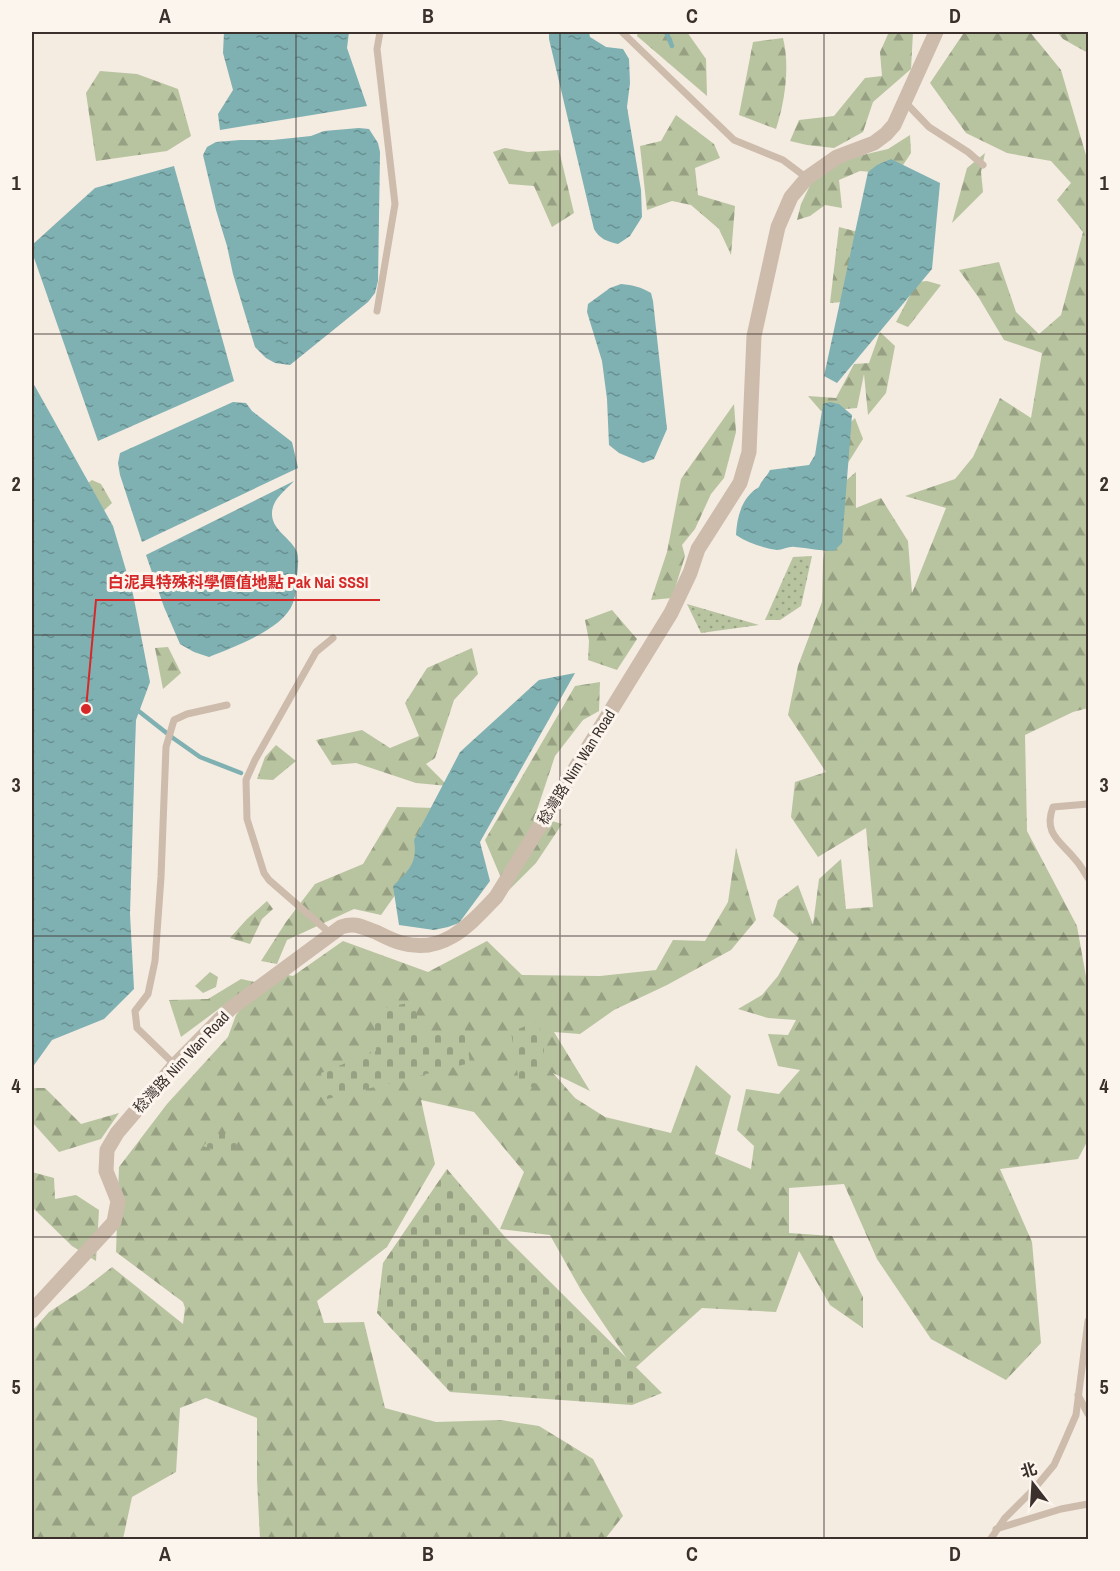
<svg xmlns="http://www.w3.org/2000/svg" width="1120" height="1571" font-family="'Archivo Narrow','Noto Sans SC',sans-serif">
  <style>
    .grass { fill: url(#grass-dots) }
    .forest { fill: url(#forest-firs) }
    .cemetery { fill: url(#cemetery-stones) }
    .water { fill: url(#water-ripples) }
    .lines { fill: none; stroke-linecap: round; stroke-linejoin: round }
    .stream { stroke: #7fb0b2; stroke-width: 4.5 }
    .service { stroke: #cdbbac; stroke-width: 7 }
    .tertiary { stroke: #cdbbac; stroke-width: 15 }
    .grid { fill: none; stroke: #3b302b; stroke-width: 1.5; stroke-opacity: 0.55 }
    .labels { text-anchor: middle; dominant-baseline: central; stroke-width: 6; stroke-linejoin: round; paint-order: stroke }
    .street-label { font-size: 15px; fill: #3b302b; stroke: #fbf5ee }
    .leader { fill: none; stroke: #d62828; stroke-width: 2 }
    .callout-dot { fill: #d62828; stroke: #fbf5ee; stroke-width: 2 }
    .callout-label { font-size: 16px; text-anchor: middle; font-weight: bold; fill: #d62828; stroke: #fbf5ee; stroke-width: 6; stroke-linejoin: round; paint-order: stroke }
    .neatline { fill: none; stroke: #3b302b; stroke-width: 2 }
    .grid-label { font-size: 20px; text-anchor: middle; font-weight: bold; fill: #3b302b }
  </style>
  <defs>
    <pattern id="grass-dots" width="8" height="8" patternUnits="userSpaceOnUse" patternTransform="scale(1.5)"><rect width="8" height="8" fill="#b8c4a0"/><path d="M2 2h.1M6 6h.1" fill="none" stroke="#97a083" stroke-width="1.8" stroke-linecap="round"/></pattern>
    <pattern id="forest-firs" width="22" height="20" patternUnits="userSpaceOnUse" patternTransform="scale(1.5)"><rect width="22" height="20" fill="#b8c4a0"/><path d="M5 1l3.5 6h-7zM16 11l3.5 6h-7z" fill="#97a083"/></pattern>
    <pattern id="cemetery-stones" width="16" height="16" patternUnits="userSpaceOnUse" patternTransform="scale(1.5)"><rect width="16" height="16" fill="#b8c4a0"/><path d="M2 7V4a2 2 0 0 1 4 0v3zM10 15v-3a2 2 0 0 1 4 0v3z" fill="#97a083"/></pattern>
    <pattern id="water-ripples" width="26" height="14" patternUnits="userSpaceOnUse" patternTransform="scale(1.5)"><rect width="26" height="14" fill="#7fb0b2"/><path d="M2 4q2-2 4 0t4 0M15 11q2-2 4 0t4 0" fill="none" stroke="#699091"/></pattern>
  </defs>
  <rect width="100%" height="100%" fill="#f4ebe1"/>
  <g class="grass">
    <path d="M812,556L801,606L780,620H765L793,557Z"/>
    <path d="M687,604L759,625L701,633Z"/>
  </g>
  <g class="forest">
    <path d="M638,32H687L706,59L707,96L637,36Z"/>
    <path d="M889,32H913L911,69L873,102L863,132L834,148L807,145L790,141L799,120L834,116L865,78L882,76L880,52Z"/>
    <path d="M969,32H1030L1061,70L1088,162V708L1073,712L1025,735L1027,831L1077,926L1088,988V1140L1078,1159L1000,1169L1032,1242L1041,1343L1006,1380L931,1339L877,1259L844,1184L789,1188V1233L832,1236L863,1297V1328L830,1305L799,1251L776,1312L702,1308L634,1369L582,1292L550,1235L500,1229L524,1172L474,1112L421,1100L435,1164L387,1247L317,1301L324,1323L364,1322L385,1408L436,1422L500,1420L539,1426L593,1459L623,1516L605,1539H260L257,1479V1418L206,1398L180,1408L176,1472L132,1497L123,1539H32V1331L49,1312L84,1289L112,1267L183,1324L185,1308L183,1302L116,1252L119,1167L167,1104L228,1037L236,1015L273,972L293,976L343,941L428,972L487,941L522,975L600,976L656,970L673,940L705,941L728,902L736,848L756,920L731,950L667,985L614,1010L580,1034L554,1032L590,1091L553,1073L575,1098L605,1117L671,1133L696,1065L731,1096L715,1154L751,1169L754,1146L737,1130L746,1089L779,1094L800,1070L778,1066L768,1034L788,1035L796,1020L768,1018L738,1009L762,995L778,976L799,938L773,916L778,900L798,885L813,925L819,879L841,859L846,909L873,907L866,828L818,857L791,817L795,782L826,772L788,715L798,666L822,602L823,561L835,490L856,472V508L881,498L908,541L912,593L946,508L905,496L955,479L973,457L1000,398L1031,418L1042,353L1004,340L979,298L959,270L999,262L1016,312L1039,334L1061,315L1083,232L1057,200L1071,183L1051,161L1007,153L966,133L930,83L963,34Z"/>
    <path d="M1057,32H1088V53L1063,39Z"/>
    <path d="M783,38C790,66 785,101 776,129L739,115L753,42Z"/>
    <path d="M100,71L137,74L178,89L191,136L167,151L96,161L86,93Z"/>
    <path d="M676,115L714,144L720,158L695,168L698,195L735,206L731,255L719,229L691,205L672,201L647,210L640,146L661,141Z"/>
    <path d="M910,135L911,153L897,174L860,171L839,180L842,208L825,205L810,216L797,220L801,204L820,165L888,149Z"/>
    <path d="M505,148L528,152L559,150L574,213L552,227L534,186L509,184L493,152Z"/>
    <path d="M985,153L981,172L983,192L952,223L967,168Z"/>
    <path d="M839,227L858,232L843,302L830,303Z"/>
    <path d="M927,281L941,285L908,327L896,322L917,282Z"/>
    <path d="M880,332L895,346L886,393L868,415L864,374L857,408L821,411L808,396L836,398L854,364L869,363Z"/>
    <path d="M734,404L736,432L724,478L711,494L695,529L682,545L685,556L672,598L651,600L667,552L681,479Z"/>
    <path d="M855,418L863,439L846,466L826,447Z"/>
    <path d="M92,480L101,484L112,503L98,516L85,485Z"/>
    <path d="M612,610L637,639L617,670L588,660L589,641L585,620Z"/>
    <path d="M168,647L181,673L163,689L155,648Z"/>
    <path d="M472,648L478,674L454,700L435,758L426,764L448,786L416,783L356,763L332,765L316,740L362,730L390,748L419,736L405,703L427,668Z"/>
    <path d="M600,682L599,711L583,720L555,756L535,816L562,824L536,863L507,892L485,840L575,686Z"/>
    <path d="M276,745L296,761L273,780L257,779L265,757Z"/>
    <path d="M397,807L437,808L425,853L381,915L354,909L287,940L277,964L261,961L286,922L315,884L363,864Z"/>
    <path d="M267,901L273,909L262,919L250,944L230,938L247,919Z"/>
    <path d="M210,972L218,977L216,987L203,993L195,986Z"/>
    <path d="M241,979L255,982L181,1037L169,1000L208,999Z"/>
    <path d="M33,1088H45L81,1124L119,1113L101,1139L59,1152L32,1122V1096Z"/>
    <path d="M32,1172L54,1178L55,1199L76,1195L99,1210L96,1261L72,1246L32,1207Z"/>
  </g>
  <g class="cemetery">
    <path d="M413,1002L423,1035L465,1029L470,1063L327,1099L321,1073L376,1051L374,1010Z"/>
    <path d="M538,1021L544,1050L536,1087L520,1088L511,1032Z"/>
    <path d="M239,1133L234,1157L203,1146L215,1134Z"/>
    <path d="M447,1169L505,1237L662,1393L632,1405L450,1392L377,1313L383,1263Z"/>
  </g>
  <g class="water">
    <path d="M224,32H349L347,48L367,106L220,130L218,114L233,90L223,53Z"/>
    <path d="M549,32H589L590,37L606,47L623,49L629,59L630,83L627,107L641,190L642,217L630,236L618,244C606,241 600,239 594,229L549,39Z"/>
    <path d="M359,128L369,129L378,143L380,152L378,281L375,293L368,302L290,365L275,363L266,358L255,347L233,274L227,246L216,210L203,155L207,147L216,142L240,140H273L311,136L324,131Z"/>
    <path d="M891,159L940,183L932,269L837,383L824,376L868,172L877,165Z"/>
    <path d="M174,166L234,381L98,441L32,252V245L95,188Z"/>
    <path d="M621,284C633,285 641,287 651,293L653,301L667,429L654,459L643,463L619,453L609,445L607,399L602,361L587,312L588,304L610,288Z"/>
    <path d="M32,381L113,526L133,594L150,682L136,720L135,749L130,914L134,989L104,1019L52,1040L32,1068Z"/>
    <path d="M233,402L246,403L252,411L292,442L298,468L142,542L120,475L118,463L120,453Z"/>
    <path d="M830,402L839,404L852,415L842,543L834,551C821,551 808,548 795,547C789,546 783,550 777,550C763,548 748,543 736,535C737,516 742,497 759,487C762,479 767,477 770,470L809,465L815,455L823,404Z"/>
    <path d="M294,481C285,491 271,500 272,515C273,531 291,538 297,552C299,559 298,568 297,575C297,584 296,594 293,603C283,630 233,647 209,657L194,652L180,644L164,607L146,555Z"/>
    <path d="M575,673L480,842L490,881L459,923L448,927L434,930L399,925L393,886C408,871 418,863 414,840L460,752L539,680Z"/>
  </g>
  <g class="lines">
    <g class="stream">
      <path d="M666,32L672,46"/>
      <path d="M136,709L173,738L200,757L241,773"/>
    </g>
    <g class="service">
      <path d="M622,32L734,140L783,160L807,178"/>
      <path d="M905,102L929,127L968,152L983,165"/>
      <path d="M377,311L395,204L377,49L380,32"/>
      <path d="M1088,804L1053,807C1043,833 1060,841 1074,858C1080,864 1084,872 1088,878"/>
      <path d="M331,934L269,880L264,873L247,819L246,780L255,760L316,652L333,638"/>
      <path d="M175,1065L137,1028L135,1011L148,994L155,961L161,877L166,747L174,720L187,714L227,705"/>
      <path d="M1078,1395L1088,1414"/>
      <path d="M996,1529L1061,1509L1088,1504"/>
      <path d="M990,1540L1005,1518L1034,1489L1054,1465L1063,1445L1076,1415L1088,1321"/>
    </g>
    <path class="tertiary" d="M32,1311L114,1222L118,1201L106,1171L107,1150L117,1133L175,1065L230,1009L341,927C355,922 362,927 376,932C384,936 393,941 402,943C444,955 470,924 496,897L671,613L690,573L698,549L740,483L749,452L754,336L778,227L791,197L807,178L837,157L874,143L886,134L894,125L936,32"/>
  </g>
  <path class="grid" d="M296,32V1540M560,32V1540M824,32V1540M32,334H1088M32,635H1088M32,936H1088M32,1237H1088"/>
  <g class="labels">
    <g class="street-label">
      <text transform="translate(576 767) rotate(-58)">稔灣路 Nim Wan Road</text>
      <text transform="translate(181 1062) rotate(-47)">稔灣路 Nim Wan Road</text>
    </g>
  </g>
  <path class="leader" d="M86 709L96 600H380"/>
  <circle class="callout-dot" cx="86" cy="709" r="6"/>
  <g class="callout-label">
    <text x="238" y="588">白泥具特殊科學價值地點 Pak Nai SSSI</text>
  </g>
  <rect width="1120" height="1571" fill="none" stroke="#fbf5ee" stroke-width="66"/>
  <g transform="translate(1033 1484) rotate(343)" stroke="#fbf5ee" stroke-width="4.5" paint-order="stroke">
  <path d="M0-4.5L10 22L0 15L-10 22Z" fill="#3b302b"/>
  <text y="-9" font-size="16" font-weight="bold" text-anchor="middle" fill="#3b302b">北</text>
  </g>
  <rect x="33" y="33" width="1054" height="1505" class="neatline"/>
  <g class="grid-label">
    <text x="165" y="23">A</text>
    <text x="428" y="23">B</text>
    <text x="692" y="23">C</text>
    <text x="955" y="23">D</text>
    <text x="16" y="190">1</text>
    <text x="1104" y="190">1</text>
    <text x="16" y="491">2</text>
    <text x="1104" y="491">2</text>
    <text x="16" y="792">3</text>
    <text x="1104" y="792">3</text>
    <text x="16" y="1093">4</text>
    <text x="1104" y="1093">4</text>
    <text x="16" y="1394">5</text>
    <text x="1104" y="1394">5</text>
    <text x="165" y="1561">A</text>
    <text x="428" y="1561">B</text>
    <text x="692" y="1561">C</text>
    <text x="955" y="1561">D</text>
  </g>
</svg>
